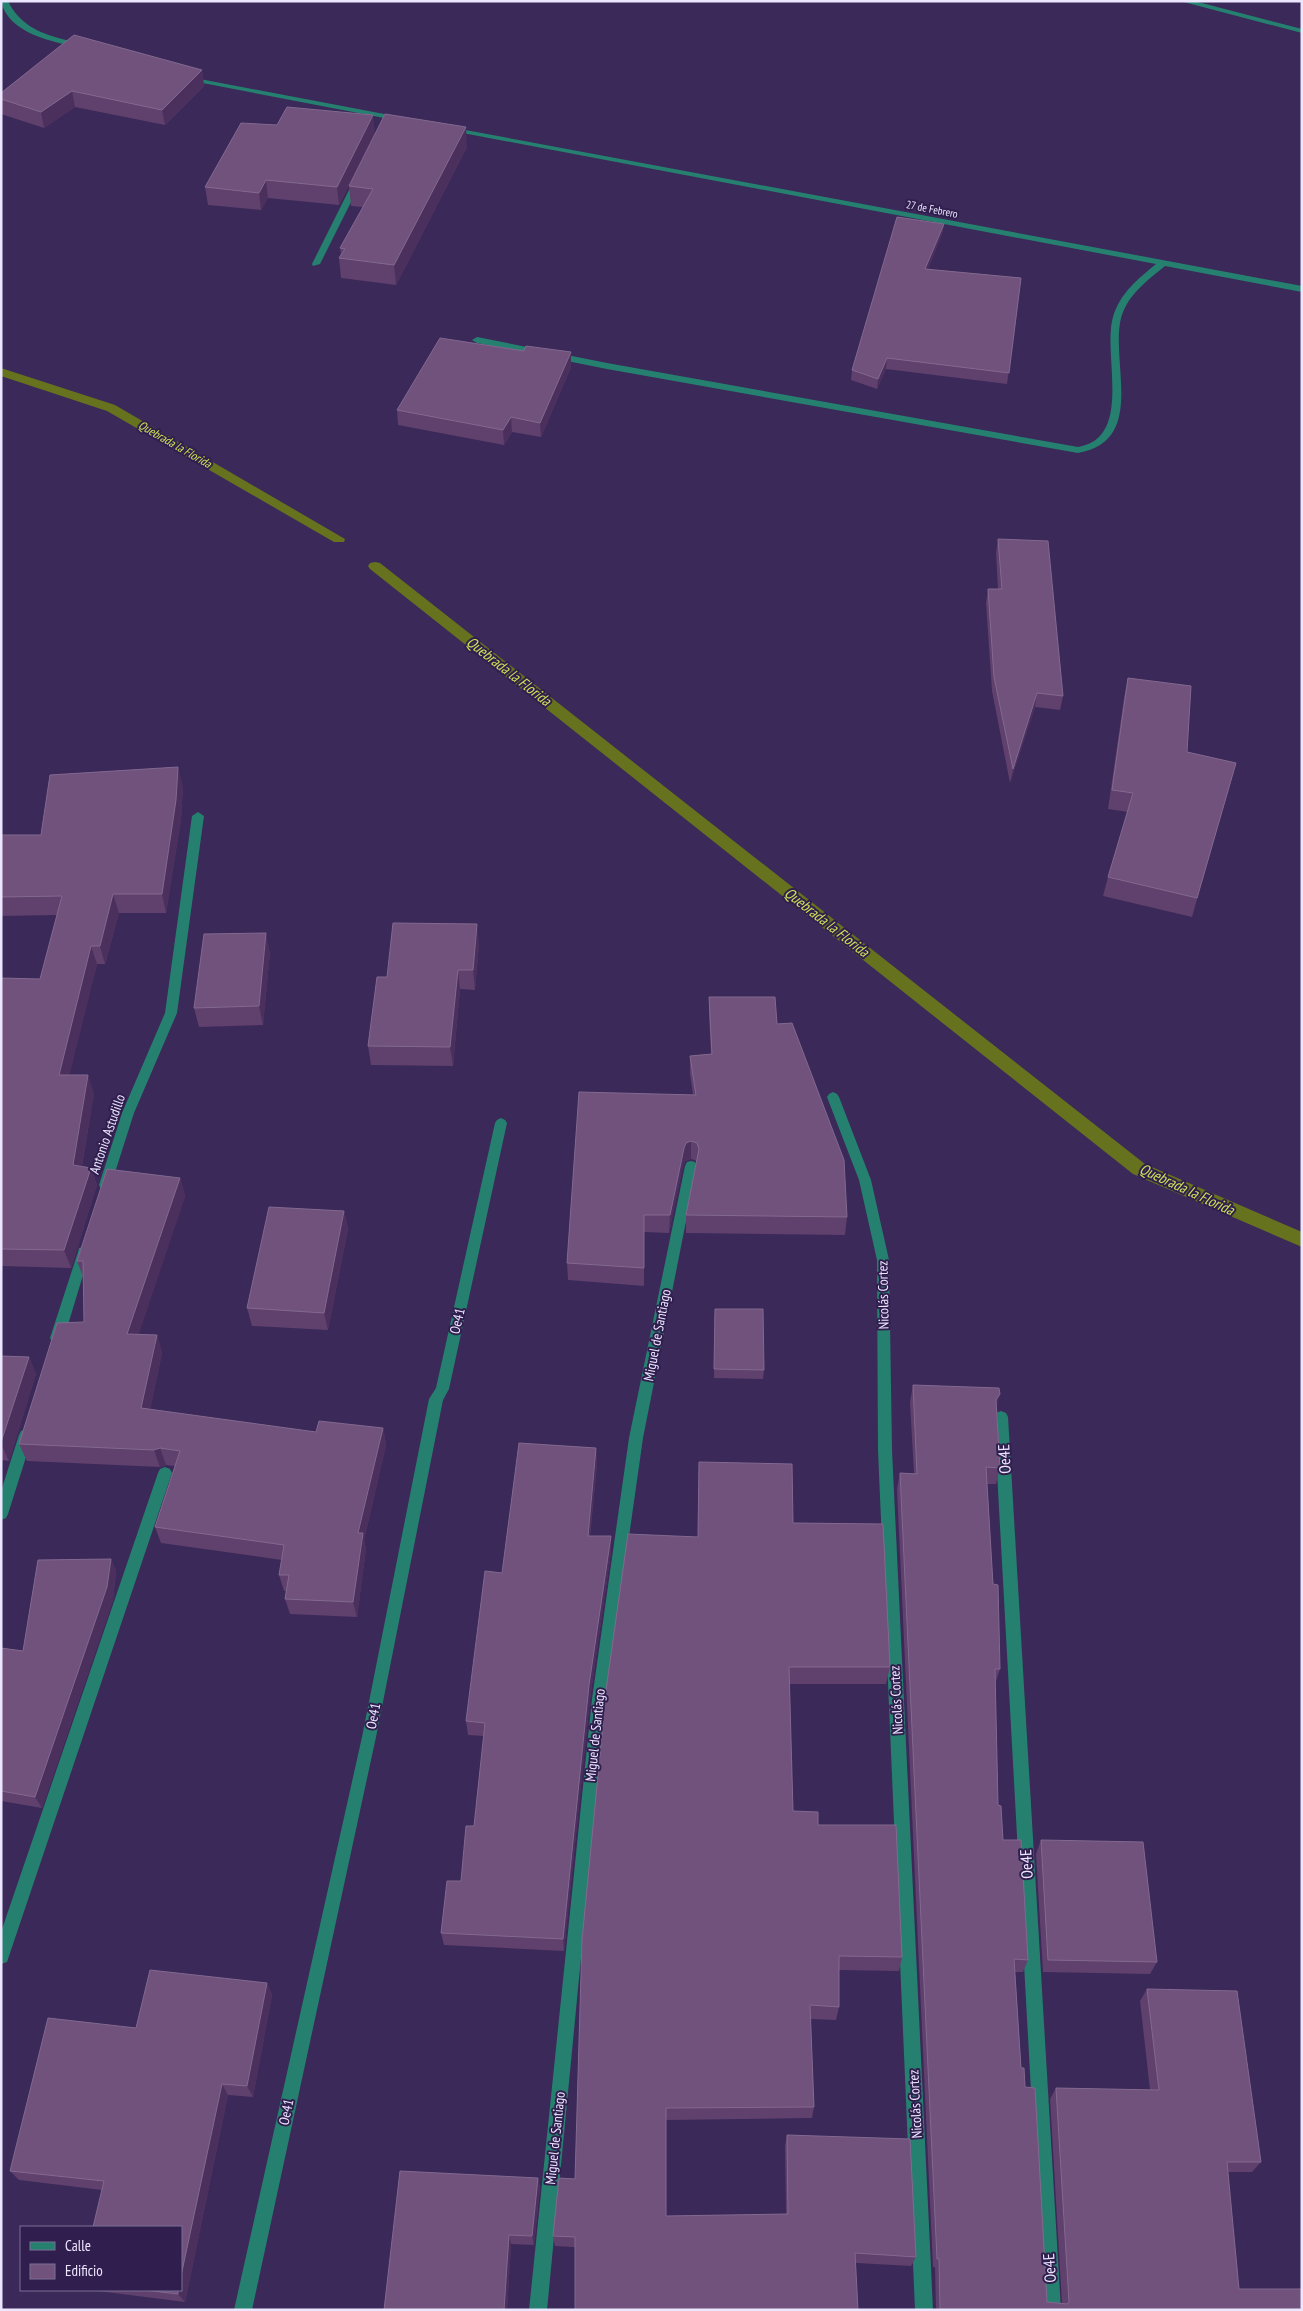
<svg xmlns="http://www.w3.org/2000/svg" width="1303" height="2311" font-family="'PT Sans Narrow',sans-serif">
  <style>
    .lines { fill: none; stroke-linecap: round; stroke-linejoin: round }
    .stream { fill: #66721d; fill-rule: evenodd }
    .street { fill: #26806f; fill-rule: evenodd }
    .wall { fill: #60406c }
    .shaded-wall { fill: #4b305e }
    .building { fill: #70527c; stroke: #836990 }
    .labels { text-anchor: middle; dominant-baseline: central; stroke-width: 4; stroke-linejoin: round; paint-order: stroke }
    .far-street-label { font-size: 11px; fill: #ece6ff; stroke: #301f4e }
    .far-water-label { font-size: 12px; font-style: italic; fill: #cee356; stroke: #301f4e }
    .street-label { font-size: 14px; fill: #ece6ff; stroke: #301f4e }
    .water-label { font-size: 15px; font-style: italic; fill: #cee356; stroke: #301f4e }
    .near-street-label { font-size: 16px; fill: #ece6ff; stroke: #301f4e }
  </style>
  <rect width="100%" height="100%" fill="#3a2959"/>
  <g class="lines">
    <g class="stream">
      <path d="M1,368L115,405L345,539L344,542H334L107,411L1,376Z"/>
      <path d="M375,562L380,563L1145,1164L1302,1232V1247L1133,1174L370,569L368,566L370,563Z"/>
    </g>
    <g class="street">
      <path d="M1,1H8C19,24 39,33 62,39C70,41 79,42 85,46L81,48C54,42 8,34 1,1Z"/>
      <path d="M1180,1H1194L1302,29V33Z"/>
      <path d="M184,76L400,117L404,119L400,121L187,80L183,78Z"/>
      <path d="M449,127L1302,286V292L1165,266C1147,281 1128,294 1121,318C1110,362 1147,441 1078,453L607,369L477,343L472,340L477,337L607,363L1078,447C1134,438 1102,353 1113,317C1120,293 1138,279 1156,264L452,131L448,129Z"/>
      <path d="M354,180L361,182L320,264L313,266L312,264Z"/>
      <path d="M198,812L204,816L177,1013L134,1113L111,1185L109,1189H101L99,1185L122,1113L165,1013L192,816Z"/>
      <path d="M833,1092L837,1094L839,1097L871,1180L889,1260L892,1450L933,2310H915L878,1450L877,1260L859,1180L827,1097L829,1094Z"/>
      <path d="M501,1118L505,1120L507,1123L449,1389L443,1400L376,1737L252,2310H234L362,1737L429,1399L436,1388L495,1123L497,1120Z"/>
      <path d="M691,1161L695,1162L697,1166L643,1438L606,1699L547,2310H529L592,1699L629,1438L685,1166L687,1162Z"/>
      <path d="M84,1247L89,1248L90,1252L64,1338L62,1342L57,1344L52,1342L50,1338L78,1252L79,1248Z"/>
      <path d="M1001,1411L1006,1413L1008,1417L1061,2310H1043L994,1417L996,1413Z"/>
      <path d="M26,1429L31,1431L33,1435L8,1514L6,1518L1,1520V1491L19,1435L21,1431Z"/>
      <path d="M165,1467L170,1469L172,1473L9,1956L7,1962L1,1964V1932L158,1473L160,1469Z"/>
    </g>
  </g>
  <g class="wall">
    <path d="M202,70L204,86L165,125L75,107L44,128L1,114V93Z"/>
    <path d="M375,133L339,205L268,198L261,210L208,205L205,187Z"/>
    <path d="M467,147L396,285L341,278L339,258L341,254L340,248L363,207L351,206L349,186Z"/>
    <path d="M944,224L942,234L928,269L1021,278L1007,384L886,369L877,389L851,380L852,370Z"/>
    <path d="M571,367L541,437L512,432L504,445L398,425L397,410Z"/>
    <path d="M998,539L1063,696L1060,710L1035,707L1010,783L992,691L986,603L988,589H998L996,553Z"/>
    <path d="M1128,678L1187,752L1236,763L1192,917L1103,896L1108,877L1128,812L1108,809L1124,698Z"/>
    <path d="M183,786L181,819L166,913H119L105,964H97L69,1075L94,1093L82,1166L91,1168L97,1185L71,1268L1,1266V978L40,979L57,915L1,916V835H41Z"/>
    <path d="M479,943L475,990L460,989L453,1066L371,1065L368,1046L387,977Z"/>
    <path d="M270,952L263,1025L199,1027L194,1008Z"/>
    <path d="M709,997L777,1024L847,1217L845,1235L686,1233V1215L697,1161L691,1159L685,1161L683,1166L669,1233L644,1232V1286L568,1280L567,1263L693,1095L690,1074V1056L711,1054L709,1016Z"/>
    <path d="M180,1178L185,1196L138,1335H157L162,1353L150,1410L316,1432L383,1428L386,1445L364,1540L366,1549L357,1617L290,1614L285,1599L286,1591H284L279,1575L282,1560L161,1543L155,1527L175,1466L166,1465L160,1467L27,1461L19,1444L84,1322V1279L77,1261Z"/>
    <path d="M344,1211L348,1229L328,1330L252,1326L247,1308Z"/>
    <path d="M715,1309L764,1370L763,1379L714,1378Z"/>
    <path d="M1,1356L29,1357L36,1374L9,1461L1,1460Z"/>
    <path d="M913,1385L997,1407L1000,1468L996,1484H987L993,1584L1000,1669L995,1684L998,1805L1003,1840L1028,1960L1023,1972H1015L1021,2068L1025,2087L1047,2302L1062,2303L1050,2099L1056,2088L1150,2090L1140,2001L1147,1989L1261,2162L1252,2172H1228L1239,2289L1302,2310H936L935,2267H933L897,1489L900,1473L914,1474L910,1402Z"/>
    <path d="M596,1448L597,1464L590,1536H611V1552L590,1699L564,1951L444,1945L441,1933L461,1881L474,1826L484,1736L468,1735L466,1721L502,1573Z"/>
    <path d="M699,1462L793,1523L890,1667L886,1684H789L793,1811L818,1825L902,1957L899,1971L839,1970V2007L836,2020L810,2019L814,2107L812,2118L666,2120V2216L786,2214L785,2146L787,2135L916,2257L911,2266L555,2246L553,2236L575,2179L698,1537Z"/>
    <path d="M111,1559L116,1571L113,1600L42,1808L1,1801V1648L23,1651Z"/>
    <path d="M1041,1840L1157,1962L1150,1974L1043,1972L1036,1854Z"/>
    <path d="M267,1983L272,1995L253,2097L228,2095L185,2302L90,2290H181L102,2190L19,2180L10,2171L136,2028Z"/>
    <path d="M538,2178L540,2188L534,2245L511,2244L507,2310H384Z"/>
  </g>
  <g class="shaded-wall">
    <path d="M202,70L204,86L165,125L162,110Z"/>
    <path d="M72,91L75,107L44,128L41,112Z"/>
    <path d="M373,115L375,133L339,205L337,187Z"/>
    <path d="M466,127L467,147L396,285L394,265Z"/>
    <path d="M266,180L268,198L261,210L259,193Z"/>
    <path d="M944,224L942,234L924,279L925,269Z"/>
    <path d="M571,352V367L541,437L540,423Z"/>
    <path d="M887,358L886,369L877,389L878,379Z"/>
    <path d="M511,417L512,432L504,445L503,430Z"/>
    <path d="M1037,693L1035,707L1010,783L1013,769Z"/>
    <path d="M178,767L183,786L181,819L166,913L162,894Z"/>
    <path d="M113,894L119,913L105,964L100,946Z"/>
    <path d="M477,924L479,943L475,990L473,970Z"/>
    <path d="M266,933L270,952L263,1025L259,1006Z"/>
    <path d="M91,946L97,964L65,1093L59,1075Z"/>
    <path d="M458,970L460,989L453,1066L450,1047Z"/>
    <path d="M88,1075L94,1093L79,1183L73,1165Z"/>
    <path d="M691,1141V1159L685,1161L683,1166L669,1233L670,1215L684,1148L686,1143Z"/>
    <path d="M91,1168L97,1185L71,1268L64,1250Z"/>
    <path d="M180,1178L185,1196L133,1352L127,1334Z"/>
    <path d="M344,1211L348,1229L328,1330L324,1313Z"/>
    <path d="M157,1335L162,1353L147,1426L141,1408Z"/>
    <path d="M29,1357L36,1374L9,1461L1,1444V1442Z"/>
    <path d="M1000,1394L996,1411V1400Z"/>
    <path d="M383,1428L386,1445L364,1540L366,1549L357,1617L353,1602L358,1533Z"/>
    <path d="M160,1448L166,1465L160,1467L154,1450Z"/>
    <path d="M596,1448L597,1464L588,1551V1536Z"/>
    <path d="M611,1536V1552L590,1699L564,1951L563,1939L589,1685Z"/>
    <path d="M111,1559L116,1571L113,1600L42,1808L35,1797Z"/>
    <path d="M267,1983L272,1995L253,2097L247,2086Z"/>
    <path d="M222,2084L228,2095L185,2302L178,2294V2290H181V2276Z"/>
    <path d="M538,2178L540,2188L534,2245L532,2236Z"/>
    <path d="M509,2235L511,2244L507,2310H504Z"/>
  </g>
  <g class="building">
    <path d="M74,35L202,70L162,110L72,91L41,112L1,99V93Z"/>
    <path d="M287,107L373,115L337,187L266,180L259,193L205,187L241,123L277,125Z"/>
    <path d="M385,114L466,127L394,265L339,258L345,249L340,248L373,189L349,186Z"/>
    <path d="M897,217L944,224L925,269L1021,278L1009,373L887,358L878,379L852,370Z"/>
    <path d="M440,338L524,351L526,346L571,352L540,423L511,417L503,430L397,410Z"/>
    <path d="M998,539L1048,541L1063,696L1037,693L1013,769L994,677L988,589H1002Z"/>
    <path d="M1128,678L1191,686L1187,752L1236,763L1197,898L1108,877L1133,793L1112,790Z"/>
    <path d="M178,767L176,800L162,894H113L100,946H91L59,1075H88L73,1165L91,1168L64,1250L1,1249V978L40,979L62,896L1,897V835H41L50,775Z"/>
    <path d="M393,923L477,924L473,970H458L450,1047L368,1046L377,977H387Z"/>
    <path d="M266,933L259,1006L194,1008L204,934Z"/>
    <path d="M709,997H775L777,1024L792,1023L844,1160L847,1217L686,1215L699,1149L697,1143L691,1141L686,1143L684,1148L670,1215H644V1268L567,1263L579,1092L696,1095L690,1056L712,1054Z"/>
    <path d="M107,1169L180,1178L127,1334L157,1335L141,1408L316,1432L319,1421L383,1428L358,1533H363L353,1602L285,1599L289,1575H279L284,1545L155,1527L180,1451L160,1448L154,1450L19,1444L57,1323L84,1322L83,1261H77Z"/>
    <path d="M269,1207L344,1211L324,1313L247,1308Z"/>
    <path d="M715,1309H763L764,1370L714,1369Z"/>
    <path d="M1,1356L29,1357L1,1442Z"/>
    <path d="M913,1385L999,1388L1000,1394L996,1400L1000,1468L986,1467L993,1584L998,1585L1000,1669H995L998,1805L1001,1806L1003,1840H1021L1028,1960L1014,1959L1021,2068H1024L1025,2087L1035,2088L1047,2302L1067,2304L1069,2302L1056,2088L1159,2090L1147,1989L1237,1991L1261,2162H1227L1239,2289H1302V2310H940L939,2259H937L900,1473L917,1474Z"/>
    <path d="M519,1443L596,1448L588,1536H611L589,1685L563,1939L441,1933L447,1881H461L466,1826H474L485,1723L466,1721L485,1571L502,1573Z"/>
    <path d="M699,1462L792,1464L793,1523L883,1524L890,1667H789L793,1811L818,1812V1825H896L902,1957L839,1956V2007L810,2005L814,2107L666,2108V2216L788,2214L787,2135L910,2139L916,2257L855,2253L858,2310H575V2237L553,2236L559,2178L575,2179L582,1940L607,1683L628,1534L698,1537Z"/>
    <path d="M111,1559L107,1587L35,1797L1,1791V1648L23,1651L38,1560Z"/>
    <path d="M1041,1840L1143,1842L1157,1962L1048,1960Z"/>
    <path d="M150,1970L267,1983L247,2086L222,2084L181,2276V2227H93L104,2181L10,2171L48,2018L136,2028Z"/>
    <path d="M400,2171L538,2178L532,2236L509,2235L504,2310H384Z"/>
    <path d="M144,2290H178V2294Z"/>
  </g>
  <g class="labels">
    <g class="far-street-label">
      <text transform="translate(932 209) rotate(11)">27 de Febrero</text>
    </g>
    <g class="far-water-label">
      <text transform="translate(175 444) rotate(30)">Quebrada la Florida</text>
    </g>
    <g class="street-label">
      <text transform="translate(107 1134) rotate(-71)">Antonio Astudillo</text>
      <text transform="translate(883 1295) rotate(-91)">Nicolás Cortez</text>
      <text transform="translate(457 1321) rotate(-77)">Oe41</text>
      <text transform="translate(657 1335) rotate(-79)">Miguel de Santiago</text>
      <text transform="translate(896 1700) rotate(-93)">Nicolás Cortez</text>
      <text transform="translate(373 1716) rotate(-79)">Oe41</text>
      <text transform="translate(595 1735) rotate(-84)">Miguel de Santiago</text>
      <text transform="translate(915 2104) rotate(-93)">Nicolás Cortez</text>
      <text transform="translate(286 2112) rotate(-78)">Oe41</text>
      <text transform="translate(555 2138) rotate(-84)">Miguel de Santiago</text>
    </g>
    <g class="water-label">
      <text transform="translate(509 671) rotate(38)">Quebrada la Florida</text>
      <text transform="translate(827 922) rotate(38)">Quebrada la Florida</text>
      <text transform="translate(1187 1189) rotate(25)">Quebrada la Florida</text>
    </g>
    <g class="near-street-label">
      <text transform="translate(1004 1459) rotate(-93)">Oe4E</text>
      <text transform="translate(1026 1864) rotate(-93)">Oe4E</text>
      <text transform="translate(1049 2268) rotate(-94)">Oe4E</text>
    </g>
  </g>
  <rect width="1303" height="2311" fill="none" stroke="#ece6ff" stroke-width="5"/>
  <rect x="20" y="2226" width="162" height="65" fill="#301f4e" stroke="#7b6f95"/>
  <rect x="30" y="2242" width="25" height="8" fill="#26806f" stroke="#7b6f95"/>
  <text x="65" y="2251" font-size="15" fill="#ece6ff">Calle</text>
  <rect x="30" y="2264" width="25" height="15" fill="#70527c" stroke="#7b6f95"/>
  <text x="65" y="2276" font-size="15" fill="#ece6ff">Edificio</text>
</svg>
